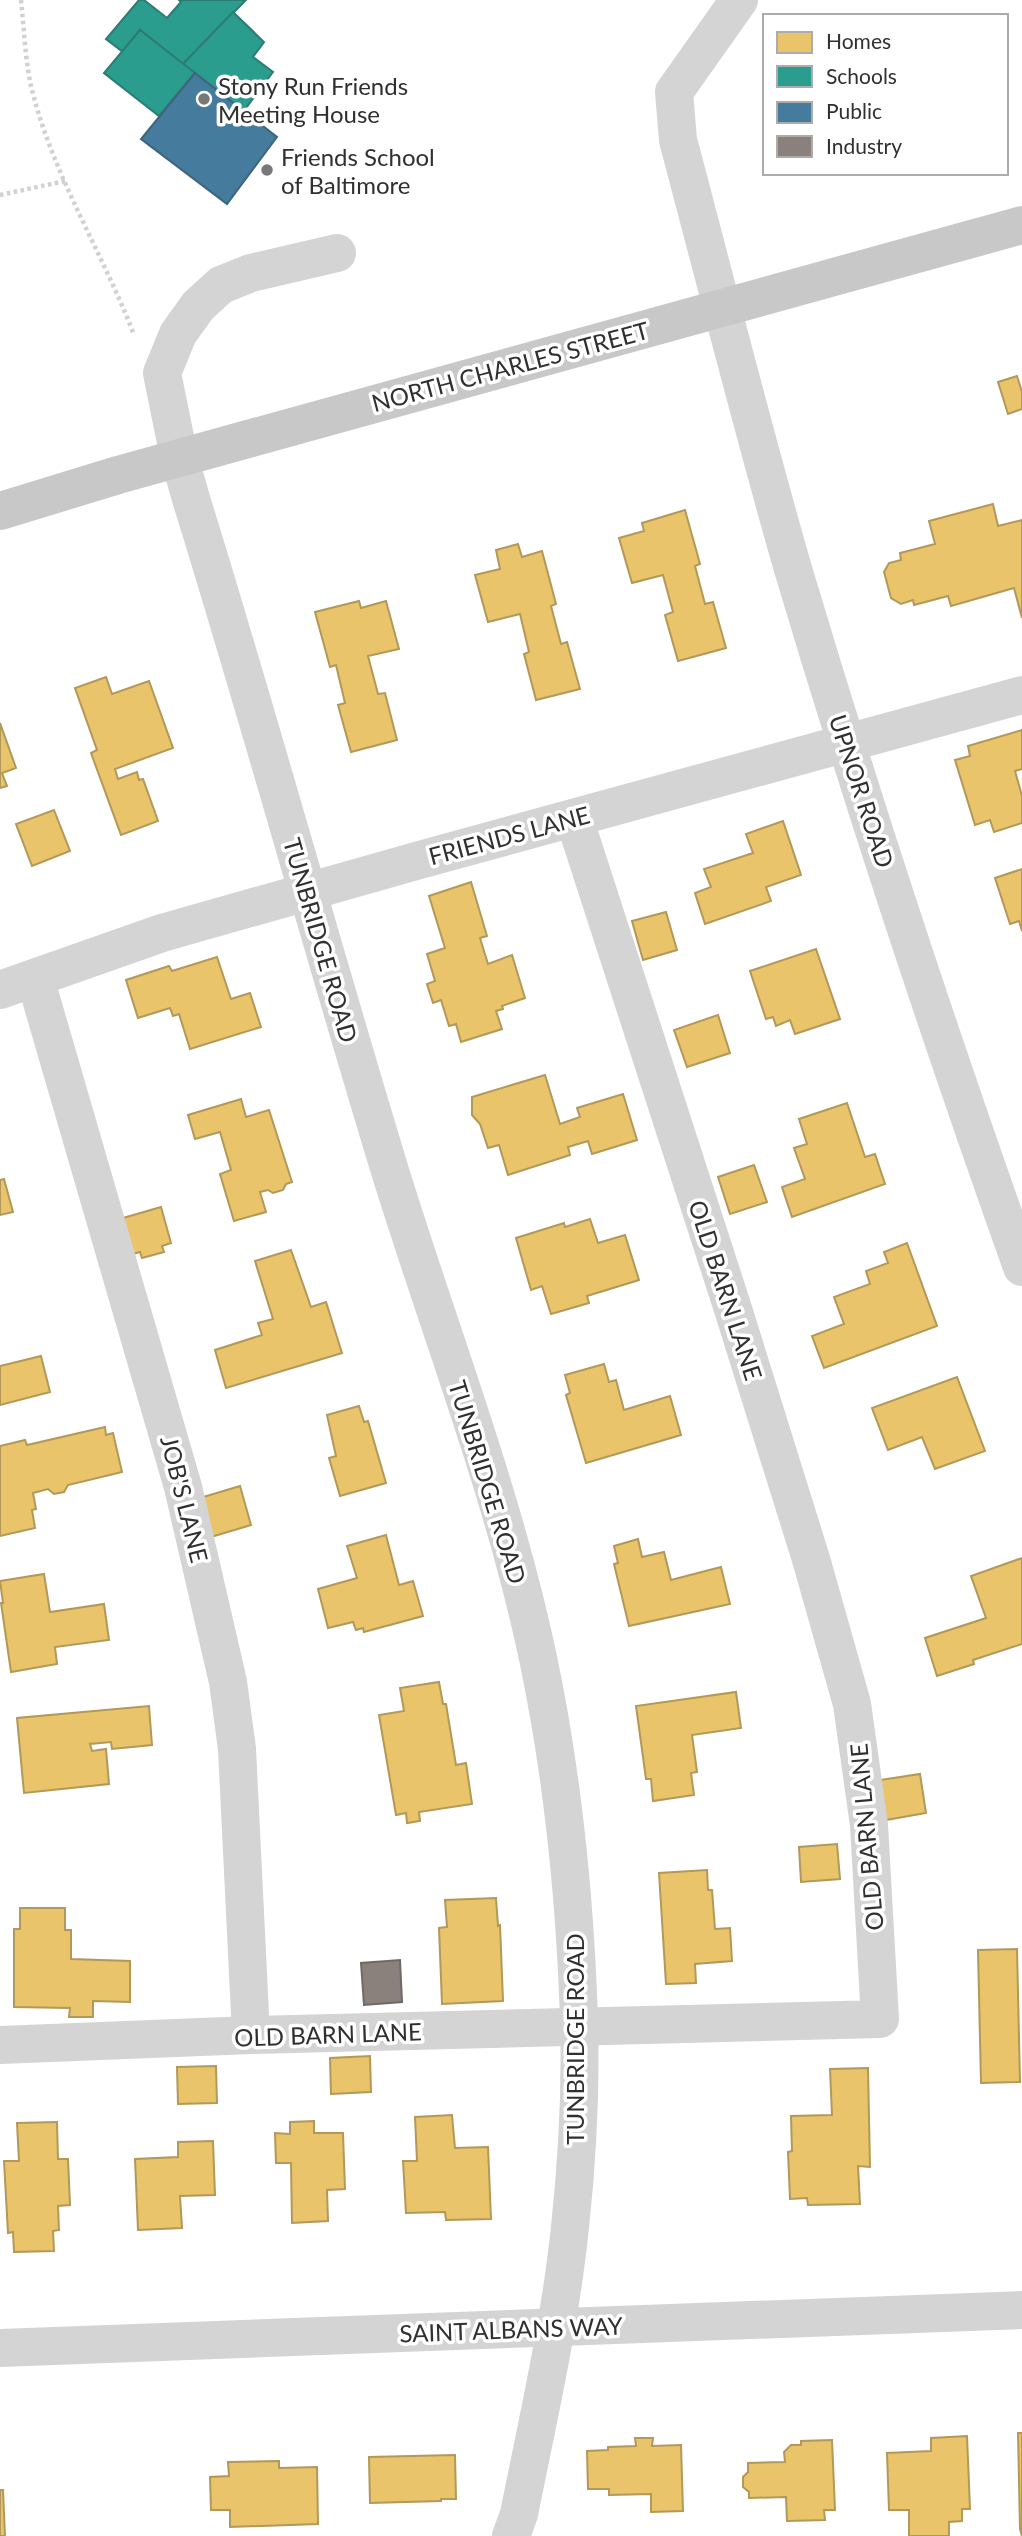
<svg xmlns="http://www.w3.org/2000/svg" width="1022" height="2536" font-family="Lato,sans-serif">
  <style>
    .homes { fill: #e9c46a; stroke: #b29859; stroke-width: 2 }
    .schools { fill: #2a9d8f; stroke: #2c7c72; stroke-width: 2 }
    .public { fill: #457b9d; stroke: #3f647c; stroke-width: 2 }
    .industry { fill: #8a817c; stroke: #6f6965; stroke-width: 2 }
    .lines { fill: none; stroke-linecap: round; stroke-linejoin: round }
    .path { stroke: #d1d1d1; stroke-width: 4.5; stroke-dasharray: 3.5 3.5; stroke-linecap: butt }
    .minor { stroke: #d4d4d4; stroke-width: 38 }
    .major { stroke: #c8c8c8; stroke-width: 38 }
    .poi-dot { fill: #787878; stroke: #fff; stroke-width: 2.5 }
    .labels { text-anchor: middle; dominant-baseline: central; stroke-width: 7; stroke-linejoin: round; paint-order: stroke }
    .poi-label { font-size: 24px; fill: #303030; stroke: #fff; text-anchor: start }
    .street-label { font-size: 24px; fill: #303030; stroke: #fff }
  </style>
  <rect width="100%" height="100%" fill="#fff"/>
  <g class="homes">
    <path d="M1017,376L1022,392V409L1008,414L998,382Z"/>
    <path d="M993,504L998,526L1022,520V618L1014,588L951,606L948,596L914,605L913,600L901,604L891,598L884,572L889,563L901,560L900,553L935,544L929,521Z"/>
    <path d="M685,510L700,564L695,566L705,604L713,602L726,648L678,661L665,615L673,612L663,575L632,583L619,538L644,531L642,523Z"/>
    <path d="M518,544L522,557L542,551L556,604L551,606L561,644L567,642L580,689L536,700L524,654L529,652L520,614L488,622L475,575L500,569L496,550Z"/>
    <path d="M359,601L361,608L386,601L399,649L368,656L378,694L385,693L397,740L351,752L338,705L345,703L336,665L330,667L315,612Z"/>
    <path d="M106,677L112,694L149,681L173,748L115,769L118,779L137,772L139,780L143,779L158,821L121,835L91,753L97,750L75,688Z"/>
    <path d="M0,723L16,768L2,773L7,786L0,788Z"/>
    <path d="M1022,730V769L1015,771L1022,796V823L994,832L990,820L975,825L955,760L970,756L968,746Z"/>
    <path d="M54,810L70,851L32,866L16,824Z"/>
    <path d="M783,821L801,875L766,887L771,901L705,924L695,893L711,887L704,869L753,853L746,834Z"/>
    <path d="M1022,869V931L1019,921L1010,924L995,878Z"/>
    <path d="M471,882L487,936L480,938L488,964L512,955L525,998L502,1006L503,1009L496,1011L502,1029L461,1042L456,1024L449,1026L441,1000L433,1003L427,984L435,981L427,954L445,948L429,896Z"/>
    <path d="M666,912L677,950L643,960L632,921Z"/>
    <path d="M816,949L840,1019L795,1034L790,1020L776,1026L773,1017L766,1019L750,971Z"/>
    <path d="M217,957L231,999L250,993L261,1027L190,1049L179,1014L173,1016L170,1008L138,1018L126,980L169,966L172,971Z"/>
    <path d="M718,1015L730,1053L687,1067L674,1030Z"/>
    <path d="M545,1075L560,1124L580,1117L577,1108L623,1094L637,1140L592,1154L588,1141L568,1147L570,1155L508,1175L499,1145L488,1148L480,1124L472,1115V1097Z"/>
    <path d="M241,1099L246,1117L269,1110L292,1182L286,1184L283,1190L273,1193L268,1190L260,1192L266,1212L234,1221L220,1174L231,1170L220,1132L195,1139L188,1115Z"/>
    <path d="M847,1103L865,1157L875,1154L885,1184L792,1217L782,1187L805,1179L794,1148L807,1144L799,1119Z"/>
    <path d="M754,1165L767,1202L730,1214L718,1177Z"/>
    <path d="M4,1179L13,1212L0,1215V1180Z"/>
    <path d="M161,1207L171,1243L162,1246L164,1252L142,1258L140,1252L133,1254L123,1218Z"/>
    <path d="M590,1219L598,1243L625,1235L639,1280L587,1296L589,1303L551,1314L542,1286L531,1290L516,1238L564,1223L565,1227Z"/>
    <path d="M907,1243L937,1326L824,1368L812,1336L844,1324L834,1297L870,1284L866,1271L888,1263L884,1252Z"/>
    <path d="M291,1250L311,1307L326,1302L342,1353L226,1388L215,1350L262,1335L258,1323L273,1319L255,1261Z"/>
    <path d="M41,1356L50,1392L0,1405V1366Z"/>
    <path d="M604,1364L609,1382L616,1380L624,1410L670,1396L681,1435L586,1463L566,1395L570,1393L565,1375Z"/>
    <path d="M957,1377L985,1451L935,1469L922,1437L888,1450L872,1408Z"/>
    <path d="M359,1406L364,1422L368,1421L386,1483L340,1496L329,1458L336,1456L327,1415Z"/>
    <path d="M105,1427L106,1435L113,1433L122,1472L68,1485L64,1492L54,1494L48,1489L33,1493L36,1509L32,1510L35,1528L0,1536V1446L25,1440L27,1445Z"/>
    <path d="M240,1486L251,1525L211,1537L200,1498Z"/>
    <path d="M386,1535L399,1585L413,1581L423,1616L364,1632L363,1628L356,1630L353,1622L328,1628L318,1589L357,1578L347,1546Z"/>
    <path d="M638,1539L642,1557L664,1552L671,1580L721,1567L730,1604L629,1626L614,1564L618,1563L614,1546Z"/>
    <path d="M1022,1558V1644L973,1660L974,1664L937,1676L925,1638L986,1618L971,1576Z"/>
    <path d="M44,1574L50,1612L104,1604L109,1640L55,1647L57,1664L11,1672L1,1603H3L0,1581Z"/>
    <path d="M439,1682L443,1704H446L456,1765L466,1763L472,1804L419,1812L420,1821L407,1823L406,1813L396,1815L379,1715L404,1711L400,1688Z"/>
    <path d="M736,1692L741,1728L692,1735L697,1772L691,1773L694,1795L653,1801L651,1779H646L636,1706Z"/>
    <path d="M149,1706L152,1745L112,1749L111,1742L90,1744L92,1751L106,1749L109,1784L24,1793L17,1718Z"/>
    <path d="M920,1774L926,1813L886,1820L880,1780Z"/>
    <path d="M837,1844L840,1879L801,1882L799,1847Z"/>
    <path d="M707,1870L708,1890H712L715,1929L730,1928L732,1961L695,1964L696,1983L666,1984L659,1873Z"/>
    <path d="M496,1898L498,1926L500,1925L503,2001L442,2004L439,1928L447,1927L445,1900Z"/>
    <path d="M20,1908H65V1930H71V1959L130,1961V2002L93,2001V2017H69L70,2008L14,2007V1929H20Z"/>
    <path d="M1017,1949L1020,2082L981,2083L978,1950Z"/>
    <path d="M370,2056L371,2092L331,2094L330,2058Z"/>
    <path d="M216,2066L217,2103L178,2104L177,2067Z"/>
    <path d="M868,2068L870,2167L858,2166L860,2204L808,2205L807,2198L790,2199L788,2152L792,2151L791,2116L832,2115L830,2069Z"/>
    <path d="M452,2115L455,2148L488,2147L491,2219L446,2220L445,2212L406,2213L403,2161H417L415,2117Z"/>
    <path d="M314,2121V2133H343L345,2189L327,2190L328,2221L292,2223L291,2163H276L275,2133L290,2134V2122Z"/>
    <path d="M57,2122L58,2159H68L70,2205L58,2206L59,2230L53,2231L54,2251L14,2252L13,2232L8,2233L4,2161H19L17,2123Z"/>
    <path d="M213,2141L215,2195L180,2196L182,2228L138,2230L135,2159L178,2157V2142Z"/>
    <path d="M1018,2433H1022V2536L1020,2529Z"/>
    <path d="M967,2436L970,2509H962V2521L949,2522V2536H909V2510H889L887,2453L931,2451V2438Z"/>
    <path d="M635,2438H653L652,2446L681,2445L683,2511L651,2512V2494L609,2495V2489H588L587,2451L608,2450V2447L636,2446Z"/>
    <path d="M832,2440L835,2510H824L825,2520L787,2521L786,2497L749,2498V2492L743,2487V2477L748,2472V2463L785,2462L784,2452L791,2445H801V2441Z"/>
    <path d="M455,2455L456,2499H441V2501L370,2503L369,2457Z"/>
    <path d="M279,2461V2468L317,2467L318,2524L230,2527V2510H211L210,2477L229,2476L228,2462Z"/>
    <path d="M0,2490H3L5,2536H0Z"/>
  </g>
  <g class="schools">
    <path d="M139,0H144L167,18L181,2L179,0H246L183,64L140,30L123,52L106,39Z"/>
    <path d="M233,12L264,42L253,57L273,72L243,112L183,64Z"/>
    <path d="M140,30L195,73L159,116L104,73Z"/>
  </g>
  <path class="public" d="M195,73L277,137L227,204L141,139Z"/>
  <path class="industry" d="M400,1960L402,2002L364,2005L361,1963Z"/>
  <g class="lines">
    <g class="path">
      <path d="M21,0C24,28 25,58 31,86C52,174 102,251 134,335"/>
      <path d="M0,195L65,181"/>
    </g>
    <g class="minor">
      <path d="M739,0L674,92L678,140C716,283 752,427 793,569C863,804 940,1037 1022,1267"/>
      <path d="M337,253L251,273L221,285L198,306L178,334L162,373L179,457L192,502C261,724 322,948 390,1171C440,1333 503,1492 538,1658C563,1777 575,1898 579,2019C581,2085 577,2162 570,2227C560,2324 538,2419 519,2514L511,2536"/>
      <path d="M35,978L183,1487L228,1682L237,1749L251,2035"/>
      <path d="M0,990L162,933L416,861L1022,695"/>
      <path d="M0,2045L251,2035L880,2019L869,1825L852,1704L811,1559L733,1309L574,818"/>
      <path d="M0,2348L1022,2310"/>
    </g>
    <path class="major" d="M0,511L118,475L1022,225"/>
  </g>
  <g class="poi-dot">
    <circle cx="204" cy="99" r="7"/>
    <circle cx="267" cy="170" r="7"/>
  </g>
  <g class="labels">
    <g class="poi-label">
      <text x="218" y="85">Stony Run Friends<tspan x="218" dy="28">Meeting House</tspan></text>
      <text x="281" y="156">Friends School<tspan x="281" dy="28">of Baltimore</tspan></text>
    </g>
    <g class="street-label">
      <text transform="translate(510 366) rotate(-15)">NORTH CHARLES STREET</text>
      <text transform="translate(862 791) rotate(72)">UPNOR ROAD</text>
      <text transform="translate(509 835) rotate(-15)">FRIENDS LANE</text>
      <text transform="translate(321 940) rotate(74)">TUNBRIDGE ROAD</text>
      <text transform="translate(726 1290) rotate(72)">OLD BARN LANE</text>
      <text transform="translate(488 1482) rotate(73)">TUNBRIDGE ROAD</text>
      <text transform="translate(185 1499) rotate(76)">JOB'S LANE</text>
      <text transform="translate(866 1837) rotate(-95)">OLD BARN LANE</text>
      <text transform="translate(328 2034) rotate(-2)">OLD BARN LANE</text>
      <text transform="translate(574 2039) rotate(-90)">TUNBRIDGE ROAD</text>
      <text transform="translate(511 2329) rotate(-2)">SAINT ALBANS WAY</text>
    </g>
  </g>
  <rect x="763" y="14" width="245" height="161" fill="#ffffff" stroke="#acacac" stroke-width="2"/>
  <rect x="777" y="32" width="35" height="21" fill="#e9c46a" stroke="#acacac" stroke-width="2"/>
  <text x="826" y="49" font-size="21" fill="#303030">Homes</text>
  <rect x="777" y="66" width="35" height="21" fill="#2a9d8f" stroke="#acacac" stroke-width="2"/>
  <text x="826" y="84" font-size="21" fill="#303030">Schools</text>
  <rect x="777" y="102" width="35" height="21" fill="#457b9d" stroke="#acacac" stroke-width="2"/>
  <text x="826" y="119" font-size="21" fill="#303030">Public</text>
  <rect x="777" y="136" width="35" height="21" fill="#8a817c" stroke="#acacac" stroke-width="2"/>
  <text x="826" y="154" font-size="21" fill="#303030">Industry</text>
</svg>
